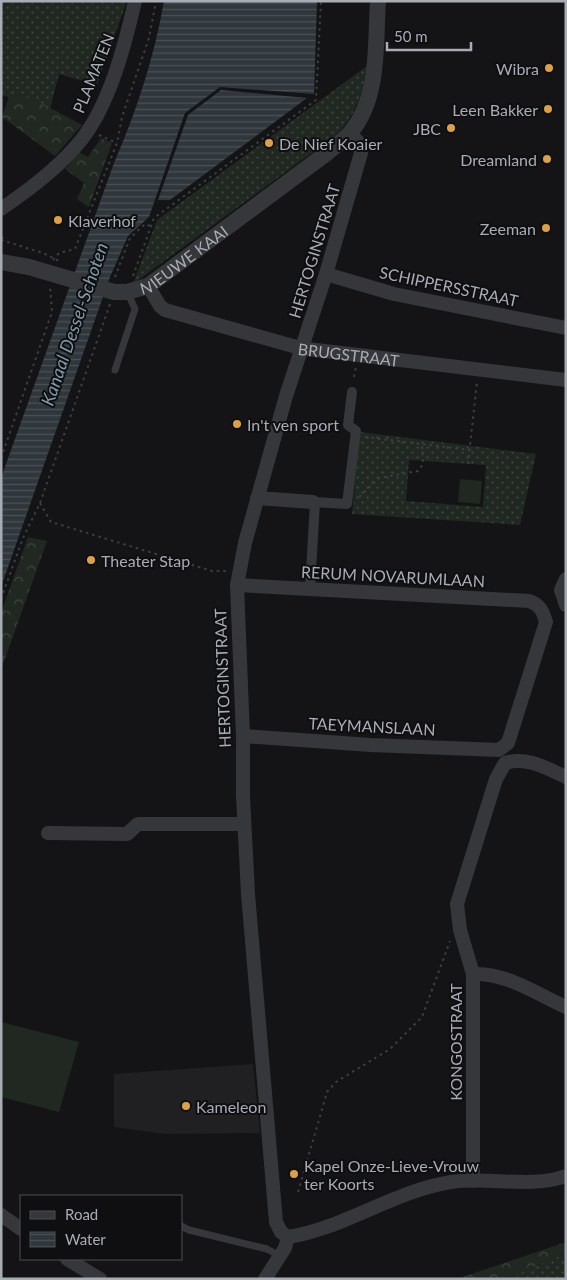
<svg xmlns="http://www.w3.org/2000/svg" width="567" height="1280" font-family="Lato,sans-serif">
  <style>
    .built { fill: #202022 }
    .grass { fill: url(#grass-dots); fill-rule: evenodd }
    .forest { fill: url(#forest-crowns) }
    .garden { fill: #212821 }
    .water { fill: url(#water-rules) }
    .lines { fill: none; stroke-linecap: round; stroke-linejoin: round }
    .path { stroke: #3c3e41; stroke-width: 2; stroke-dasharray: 2.5 4; stroke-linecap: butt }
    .service { stroke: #36373a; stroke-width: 7 }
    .pedestrian { stroke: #36373a; stroke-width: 10 }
    .minor { stroke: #36373a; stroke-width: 14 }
    .tertiary { stroke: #36373a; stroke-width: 16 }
    .poi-dot { fill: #dca146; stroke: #0f0f11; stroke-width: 2 }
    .labels { text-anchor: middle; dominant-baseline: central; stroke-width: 4; stroke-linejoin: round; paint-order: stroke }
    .poi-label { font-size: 16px; fill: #a8acb4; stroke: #0f0f11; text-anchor: start }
    .street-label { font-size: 16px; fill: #a8acb4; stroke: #0f0f11 }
    .water-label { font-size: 18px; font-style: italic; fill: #829bab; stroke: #0f0f11 }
  </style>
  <defs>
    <pattern id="grass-dots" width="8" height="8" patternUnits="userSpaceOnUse" patternTransform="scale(1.25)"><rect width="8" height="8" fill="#212821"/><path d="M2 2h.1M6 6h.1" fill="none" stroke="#3e443f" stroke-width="1.8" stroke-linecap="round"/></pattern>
    <pattern id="forest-crowns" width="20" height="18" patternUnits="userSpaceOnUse" patternTransform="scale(1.25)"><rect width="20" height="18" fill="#212821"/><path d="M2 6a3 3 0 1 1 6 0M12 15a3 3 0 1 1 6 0" fill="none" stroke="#3e443f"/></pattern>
    <pattern id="water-rules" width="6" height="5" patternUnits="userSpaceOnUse" patternTransform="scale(1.25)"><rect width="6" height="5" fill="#2f373d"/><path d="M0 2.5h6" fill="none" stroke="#4a5157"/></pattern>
  </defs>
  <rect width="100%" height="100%" fill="#141416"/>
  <path class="built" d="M253,1064L260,1133L164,1134L114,1127V1074Z"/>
  <g class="grass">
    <path d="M1,1H127L97,85L59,74L50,109L24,94L9,97L1,95Z"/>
    <path d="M367,66C363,93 356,115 336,135L133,284L157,220Z"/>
    <path d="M360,432L536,454L520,525L352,514ZM409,460L486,465L483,507L406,501Z"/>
    <path d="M566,1253V1279H507L508,1278Z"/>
  </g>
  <g class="forest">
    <path d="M24,94L82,125L55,156L2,117L9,97Z"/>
    <path d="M101,138L112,143L89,207L77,199L84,183L65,169L79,152L88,157Z"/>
    <path d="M28,537L47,541L1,670V613Z"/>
    <path d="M566,1242V1253L507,1279H457Z"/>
  </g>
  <g class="garden">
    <path d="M460,479L482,481L480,504L458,502Z"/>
    <path d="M1,1022L79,1042L59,1112L1,1097Z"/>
  </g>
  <g class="water">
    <path d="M164,1H317L314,94L220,87L185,113L149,217L128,236L110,277L1,587V478L114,163C137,110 154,58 164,1Z"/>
    <path d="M221,90L307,98L170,200H158L188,115Z"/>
  </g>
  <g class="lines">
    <g class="path">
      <path d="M99,135L117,143"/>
      <path d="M1,237L7,240"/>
      <path d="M1,240L43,253L59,261"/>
      <path d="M53,260L59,253L75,249L117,143L122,117L149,38L156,1"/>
      <path d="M133,276L154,218L316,100L321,1"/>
      <path d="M115,277L130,238L145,224L150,226"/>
      <path d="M354,377L356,367"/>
      <path d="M365,437L470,450"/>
      <path d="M1,458L52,312L50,286"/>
      <path d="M468,464L477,382"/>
      <path d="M359,497L379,478L418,471L423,464L422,444"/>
      <path d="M40,503L51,522L212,571H227"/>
      <path d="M1,599L23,538L40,503L110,304"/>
      <path d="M298,1192L327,1092L336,1082L390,1049L422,1017L450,941"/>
    </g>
    <g class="service">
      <path d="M115,370L135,309L130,298"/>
      <path d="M181,1226L189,1230L267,1249L280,1256"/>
    </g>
    <g class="pedestrian">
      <path d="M313,502L347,504L356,431L348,425L352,392"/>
      <path d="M310,588L315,502"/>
    </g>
    <g class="minor">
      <path d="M1,209C29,190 61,166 82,139C110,103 125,45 135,1"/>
      <path d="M326,274L394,294L566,328"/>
      <path id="s1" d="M148,286L160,306L165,310L300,348L566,380"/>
      <path d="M257,498L313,502"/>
      <path d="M566,579L561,590L566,605"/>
      <path d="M237,585L529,601C540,604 543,612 546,622L508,743L499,750L371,745L243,736"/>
      <path d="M48,833L127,834L138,824H244"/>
      <path d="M473,974C505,972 537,994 566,1007"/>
      <path d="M473,1181V974L460,930L457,904L496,779L505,763C527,756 546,768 566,777"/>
      <path d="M1,1215L21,1229"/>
      <path d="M288,1237L281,1232L276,1222L248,894L243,796V736L237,585L245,543L286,396L326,274L361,153L360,144L350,133"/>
      <path d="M288,1237C345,1228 394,1191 451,1182C489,1176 529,1189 566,1176"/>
      <path d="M67,1259L100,1279"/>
      <path d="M265,1279L285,1248L288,1237"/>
    </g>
    <path class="tertiary" id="s2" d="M1,262L29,267L114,292H127L148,286L327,153C335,146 344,140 351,132C380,96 375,45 378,1"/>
  </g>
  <g class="poi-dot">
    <circle cx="549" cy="68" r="5"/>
    <circle cx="548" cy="109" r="5"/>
    <circle cx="451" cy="128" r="5"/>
    <circle cx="269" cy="143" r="5"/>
    <circle cx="547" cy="159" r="5"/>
    <circle cx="58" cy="220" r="5"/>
    <circle cx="546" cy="228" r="5"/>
    <circle cx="237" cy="424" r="5"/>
    <circle cx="91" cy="560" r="5"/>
    <circle cx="186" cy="1106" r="5"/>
    <circle cx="294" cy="1174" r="5"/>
  </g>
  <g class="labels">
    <g class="poi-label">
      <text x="539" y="68" text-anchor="end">Wibra</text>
      <text x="538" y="109" text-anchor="end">Leen Bakker</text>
      <text x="441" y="128" text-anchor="end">JBC</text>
      <text x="279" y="143">De Nief Koaier</text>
      <text x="537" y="159" text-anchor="end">Dreamland</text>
      <text x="68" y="220">Klaverhof</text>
      <text x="536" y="228" text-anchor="end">Zeeman</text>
      <text x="247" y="424">In't ven sport</text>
      <text x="101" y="560">Theater Stap</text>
      <text x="196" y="1106">Kameleon</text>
      <text x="304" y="1165">Kapel Onze-Lieve-Vrouw<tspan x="304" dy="18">ter Koorts</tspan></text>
    </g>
    <g class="street-label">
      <text transform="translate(93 73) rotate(-68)">PLAMATEN</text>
      <text transform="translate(314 251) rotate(-73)">HERTOGINSTRAAT</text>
      <text stroke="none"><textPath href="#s2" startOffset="196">NIEUWE KAAI</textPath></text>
      <text transform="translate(449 286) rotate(12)">SCHIPPERSSTRAAT</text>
      <text stroke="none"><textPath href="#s1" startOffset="219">BRUGSTRAAT</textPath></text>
      <text transform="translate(393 576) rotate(3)">RERUM NOVARUMLAAN</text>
      <text transform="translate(222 678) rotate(-92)">HERTOGINSTRAAT</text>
      <text transform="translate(372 726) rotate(3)">TAEYMANSLAAN</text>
      <text transform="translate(455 1042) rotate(-90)">KONGOSTRAAT</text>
    </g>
    <g class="water-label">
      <text transform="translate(74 324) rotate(-71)">Kanaal Dessel-Schoten</text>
    </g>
  </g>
  <rect width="567" height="1280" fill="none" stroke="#a8acb4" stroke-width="5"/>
  <rect x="20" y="1195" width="162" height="65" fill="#0f0f11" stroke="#4c4e52"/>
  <rect x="30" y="1211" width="25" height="8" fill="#36373a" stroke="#4c4e52"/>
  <text x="65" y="1220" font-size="15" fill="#a8acb4">Road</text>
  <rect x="30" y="1232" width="25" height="15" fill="url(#water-rules)" stroke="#4c4e52"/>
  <text x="65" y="1245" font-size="15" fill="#a8acb4">Water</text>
  <path d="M387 42v8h84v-8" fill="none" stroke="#a8acb4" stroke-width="2.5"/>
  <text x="394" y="42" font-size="15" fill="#a8acb4" stroke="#0f0f11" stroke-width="4" paint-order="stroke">50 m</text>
</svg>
